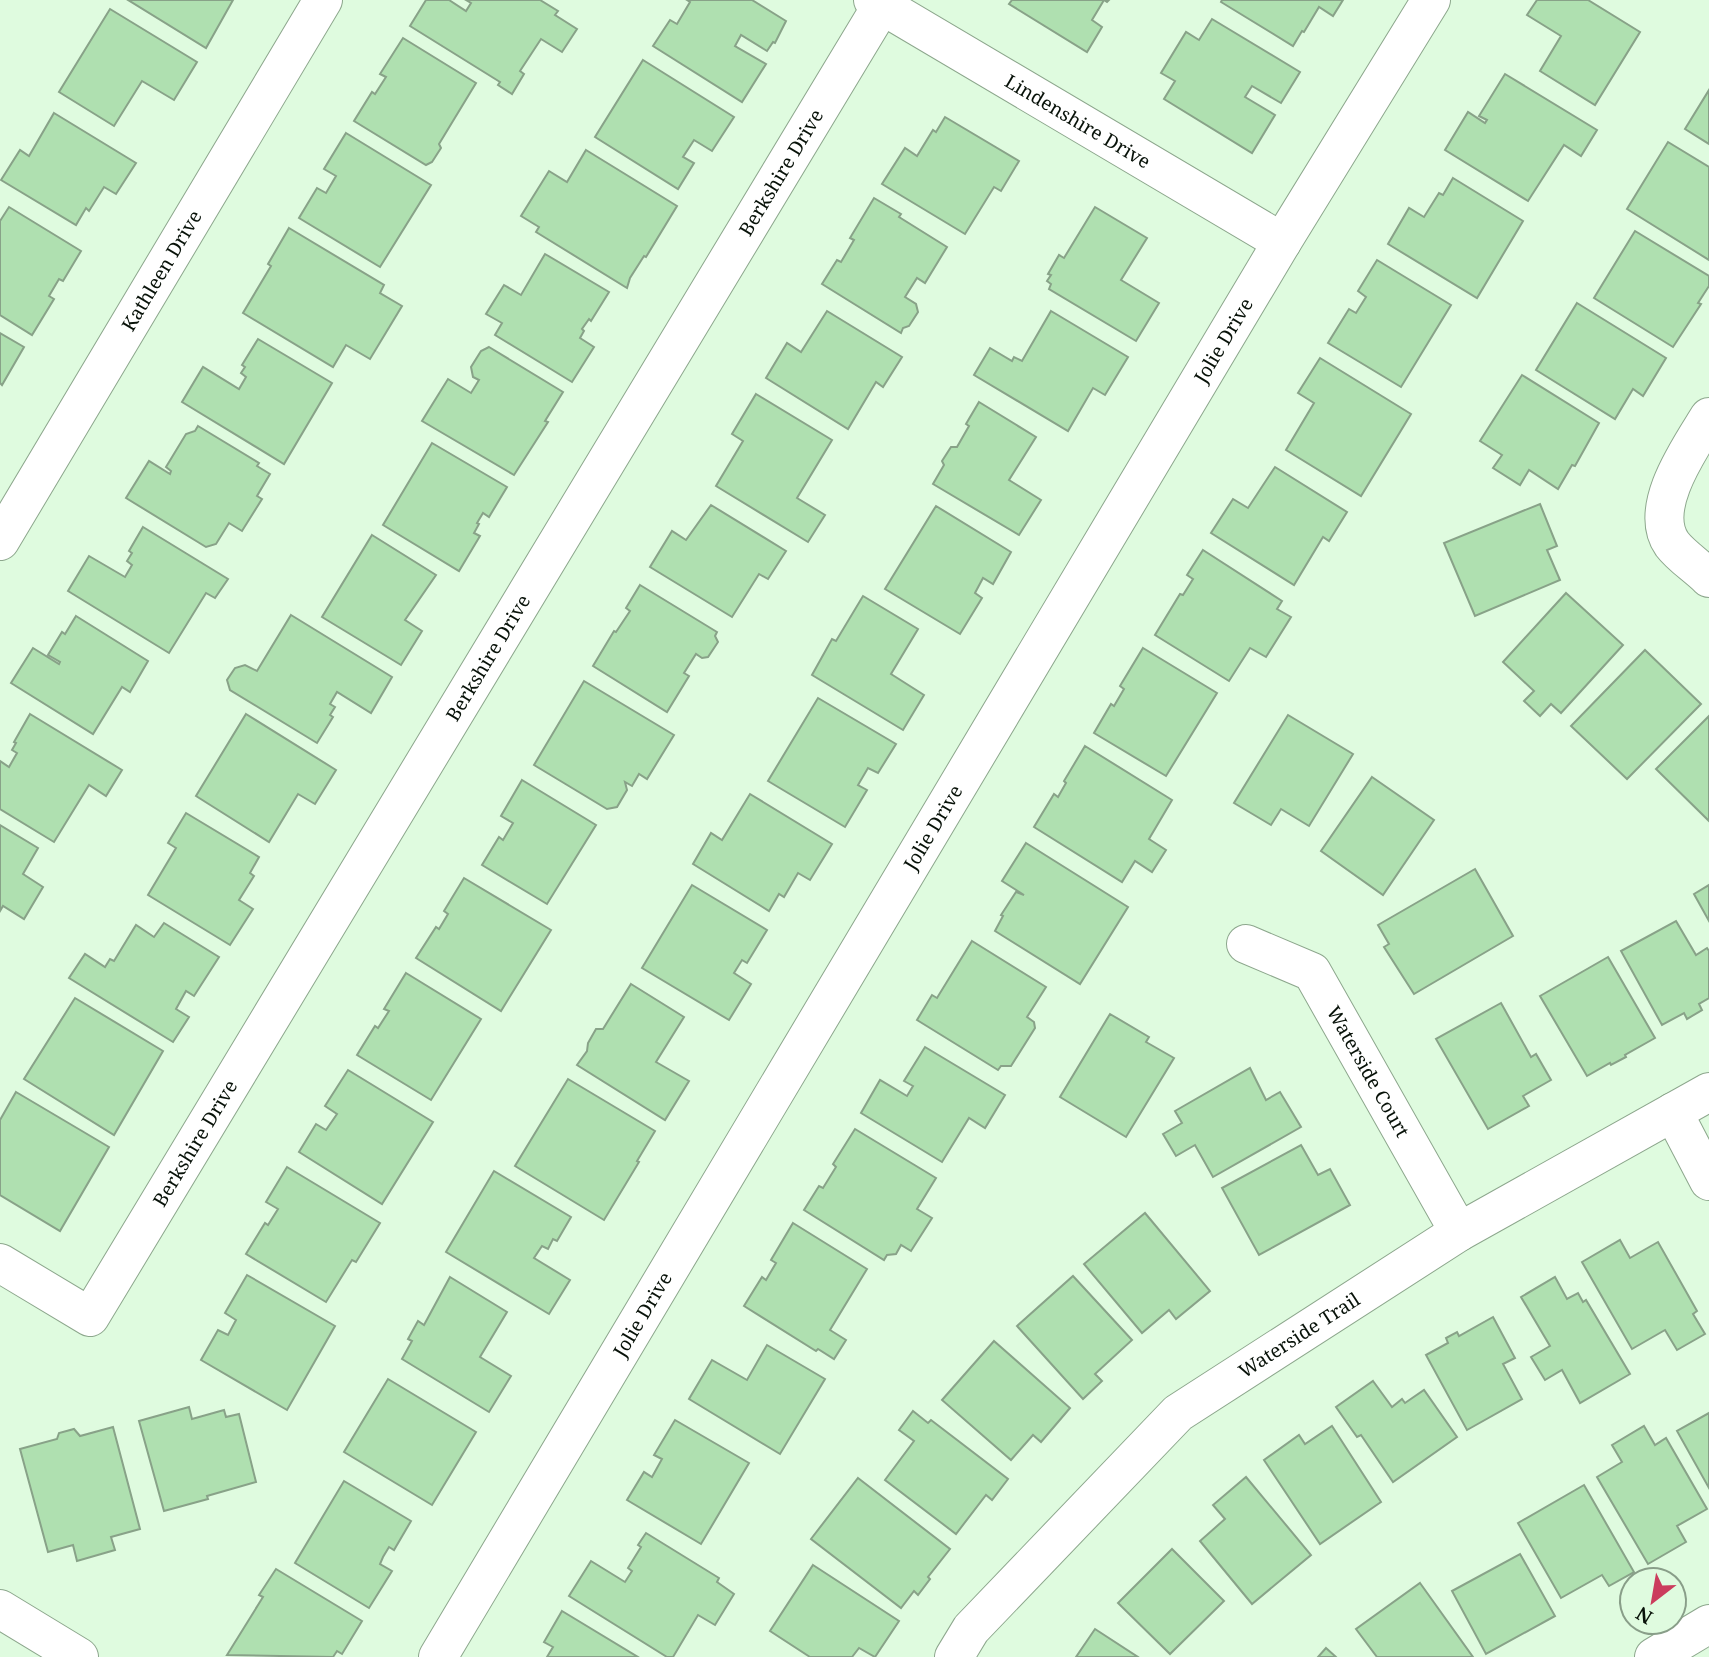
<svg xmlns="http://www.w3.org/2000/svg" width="1709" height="1657" font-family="'Noto Serif',serif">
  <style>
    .building { fill: #afe0b0; stroke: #88a288; stroke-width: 2 }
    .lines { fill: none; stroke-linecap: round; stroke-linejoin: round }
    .minor-casing { stroke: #8da78d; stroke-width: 40 }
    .tertiary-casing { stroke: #8da78d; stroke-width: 40 }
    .minor { stroke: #fff; stroke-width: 38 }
    .tertiary { stroke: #fff; stroke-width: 38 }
    .labels { text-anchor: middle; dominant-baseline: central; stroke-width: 5; stroke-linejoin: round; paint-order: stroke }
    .street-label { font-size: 19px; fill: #081209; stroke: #dffbdf }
  </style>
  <rect width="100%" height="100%" fill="#dffbdf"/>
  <g class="building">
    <path d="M128,0H233L206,48Z"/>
    <path d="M426,0H449L466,11L471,3L466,0H540L558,11L555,15L577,29L562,52L541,39L520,71L524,74L512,94L498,85L500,82L410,26Z"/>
    <path d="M687,0H752L786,21L775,43L773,42L767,51L741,35L735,46L766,64L742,102L653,46L670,20L677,24L690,2Z"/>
    <path d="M1012,0H1109L1107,2L1104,0L1092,20L1102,27L1087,52L1009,4Z"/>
    <path d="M1222,0H1343L1333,16L1319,7L1304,32L1302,31L1293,46L1221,2Z"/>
    <path d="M1537,0H1588L1640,32L1595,105L1540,71L1561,36L1527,15Z"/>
    <path d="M110,9L197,62L174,100L142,81L114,126L59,92Z"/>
    <path d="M1212,19L1300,72L1281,103L1252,86L1245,97L1275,115L1252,153L1164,99L1175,81L1161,73L1186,32L1199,40Z"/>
    <path d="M403,38L476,83L439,144L441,148L432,162L426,165L354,121L372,92L375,94L386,77L380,74Z"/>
    <path d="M643,60L734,117L712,151L694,140L683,157L694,163L678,189L595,137Z"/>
    <path d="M1505,74L1597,130L1581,156L1564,145L1528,201L1445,150L1468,112L1485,123L1487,120L1479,116Z"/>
    <path d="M1709,90V144L1685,129Z"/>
    <path d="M54,113L136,163L116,194L104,187L89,211L86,208L76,225L1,180L20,150L29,156Z"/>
    <path d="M945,117L1019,161L1001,191L994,187L965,234L882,184L905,148L917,156L933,130L936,132Z"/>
    <path d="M346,133L431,185L380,267L299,218L317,188L326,193L336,176L324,169Z"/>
    <path d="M1668,142L1709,167V260L1627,209Z"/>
    <path d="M586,150L677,206L646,257L644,256L630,278L627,288L536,232L539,227L521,216L549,171L567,182Z"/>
    <path d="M1453,178L1523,221L1477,298L1388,244L1409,208L1424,217L1439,193L1443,195Z"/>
    <path d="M874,198L901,214L899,217L947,247L925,283L917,278L905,297L916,304L918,312L909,326L903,328L901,333L822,284L837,260L841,262L854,240L850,238Z"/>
    <path d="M9,207L81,251L63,281L59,279L49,296L54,299L32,335L0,315V221Z"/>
    <path d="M1095,207L1147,238L1121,280L1159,303L1136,341L1049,289L1051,284L1047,281L1051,275L1048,274L1059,255L1064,258Z"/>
    <path d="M289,228L384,285L380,293L402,306L370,359L346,345L333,367L243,313L271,266L268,264Z"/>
    <path d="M1635,231L1709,276V286L1698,303L1701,304L1673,347L1594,298Z"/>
    <path d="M545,254L609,292L591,321L589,319L582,329L584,331L580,338L594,347L572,382L495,335L502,323L486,314L504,285L521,295Z"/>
    <path d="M1377,260L1451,305L1401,387L1328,343L1349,309L1356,313L1366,297L1358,291Z"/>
    <path d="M1577,303L1666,358L1643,396L1633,389L1615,419L1536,370Z"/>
    <path d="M827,311L902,357L883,387L876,382L848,429L766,378L787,343L801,352Z"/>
    <path d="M1051,311L1128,357L1105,395L1093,388L1068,431L974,375L990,348L1012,361L1014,357L1022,361Z"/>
    <path d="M0,333L24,347L2,385L0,383Z"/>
    <path d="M258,339L332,383L284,464L182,402L203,367L239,389L246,377L241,373L245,367L242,365Z"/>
    <path d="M489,347L563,392L545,421L548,422L514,475L422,421L448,379L471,393L479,380L473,377L471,367L481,351Z"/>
    <path d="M1320,358L1411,414L1361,496L1286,450L1314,403L1298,393Z"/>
    <path d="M1522,375L1599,423L1575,466L1572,465L1558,489L1529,470L1520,485L1493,468L1502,455L1480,441Z"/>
    <path d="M756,394L832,440L797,498L825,515L808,542L716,486L743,441L732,434Z"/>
    <path d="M979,402L1036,437L1009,480L1041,500L1019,535L933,484L944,465L942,461L951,447H957L969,426L966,424Z"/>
    <path d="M198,426L259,463L257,466L270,474L257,496L262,499L242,531L229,523L216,544L206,547L126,498L149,461L170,474L171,471L166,467L186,434L195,431Z"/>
    <path d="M432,443L507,487L489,517L483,513L477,523L479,524L474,533L480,536L459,571L383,525Z"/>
    <path d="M1275,467L1347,512L1329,541L1323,537L1294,585L1211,533L1233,499L1248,508Z"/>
    <path d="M1540,504L1557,546L1547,550L1560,580L1475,616L1444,543Z"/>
    <path d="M711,505L786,551L768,579L759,574L732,617L650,567L672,531L686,540Z"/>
    <path d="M936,506L1011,552L993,584L983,578L975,593L982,598L960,634L885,589Z"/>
    <path d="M143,527L228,579L215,598L206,593L169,653L68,591L89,556L125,577L132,565L127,561L132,553L129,551Z"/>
    <path d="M372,535L436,575L405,620L422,631L401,665L322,617Z"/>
    <path d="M1203,550L1282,601L1277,609L1291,617L1266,657L1250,648L1229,681L1155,635L1180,594L1183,595L1193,579L1187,575Z"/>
    <path d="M640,585L717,632L715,636L718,642L708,657L702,658L696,654L684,673L689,676L667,712L593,666L614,631L616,632L630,611L626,608Z"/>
    <path d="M1566,593L1623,645L1561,713L1551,704L1540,716L1524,701L1534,691L1503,662Z"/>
    <path d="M863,596L918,629L891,674L924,695L903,730L812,675L832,639L836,641Z"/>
    <path d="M291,615L392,677L371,713L337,692L330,704L335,707L330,715L333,717L317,743L230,690L227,680L235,668L245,665L257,671Z"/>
    <path d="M76,616L148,661L130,692L122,687L93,734L11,683L33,648L59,664L60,662L48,655L62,632L65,634Z"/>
    <path d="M1143,648L1217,693L1166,776L1094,733L1111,704L1114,706L1124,689L1120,686Z"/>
    <path d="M1645,650L1701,704L1627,779L1571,726Z"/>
    <path d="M584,681L674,735L647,779L639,774L632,786L625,782L627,790L617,807L607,809L534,765Z"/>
    <path d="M818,698L896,744L878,773L868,768L858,785L867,790L845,827L768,781Z"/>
    <path d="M30,714L122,770L106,796L89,785L54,842L0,809V761L9,767L17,753L12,750L16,743L14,742Z"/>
    <path d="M246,714L336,770L315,804L298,794L269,842L196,796Z"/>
    <path d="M1288,715L1353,754L1309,826L1281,809L1271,825L1234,803Z"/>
    <path d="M1709,716V821L1656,769Z"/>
    <path d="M1085,746L1172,800L1149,839L1166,850L1152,872L1135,861L1122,882L1034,827L1054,794L1058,797L1066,783L1064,781Z"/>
    <path d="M1372,777L1434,820L1383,895L1321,851Z"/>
    <path d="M522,780L596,825L547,904L482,865L499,837L503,840L513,823L501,816Z"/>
    <path d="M750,794L832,844L810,880L798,873L784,897L779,894L769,911L693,864L711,833L722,840Z"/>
    <path d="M186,813L259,857L250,873L254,876L239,900L253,909L230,945L148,895L176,848L168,843Z"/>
    <path d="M0,825L38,848L23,874L43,887L24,919L3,906L0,911Z"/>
    <path d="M1026,843L1128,907L1080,984L995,931L1003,916L1001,915L1016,892L1024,895L1002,881Z"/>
    <path d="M1475,869L1513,936L1414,994L1384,947L1389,944L1378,925Z"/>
    <path d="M464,878L551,930L501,1011L416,958L436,927L439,929L448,914L444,911Z"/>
    <path d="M692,885L767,930L747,963L742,960L734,973L751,984L729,1020L642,968Z"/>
    <path d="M1709,885V921L1694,894Z"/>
    <path d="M1676,921L1696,955L1707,948L1709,951V998L1699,1004L1702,1010L1687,1019L1684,1013L1662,1025L1621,951Z"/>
    <path d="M164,923L219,957L194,996L186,991L176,1009L189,1017L173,1042L69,978L85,954L105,967L110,959L114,961L136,925L154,937Z"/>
    <path d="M972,941L1046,987L1027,1017L1034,1022L1035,1028L1011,1066H1001L998,1070L917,1020L932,995L937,998Z"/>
    <path d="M1608,957L1655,1038L1625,1055L1626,1057L1611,1065L1610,1063L1587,1076L1540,996Z"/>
    <path d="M406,973L481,1019L431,1100L357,1055L375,1026L378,1028L389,1011L384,1009Z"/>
    <path d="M631,984L684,1017L656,1062L689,1081L665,1120L577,1065L587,1051L588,1043L596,1029H603Z"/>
    <path d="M75,998L163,1051L114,1135L24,1079Z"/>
    <path d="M1501,1003L1531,1057L1536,1054L1551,1080L1523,1096L1529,1106L1488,1129L1436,1039Z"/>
    <path d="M1110,1014L1149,1037L1146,1042L1174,1058L1126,1137L1060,1097Z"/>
    <path d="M925,1047L1005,1095L985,1128L969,1118L942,1162L861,1113L880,1080L907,1096L913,1086L904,1081Z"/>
    <path d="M1250,1068L1266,1100L1280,1092L1301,1127L1213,1177L1195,1145L1176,1156L1163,1134L1182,1123L1175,1111Z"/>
    <path d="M348,1070L433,1122L382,1204L299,1152L316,1124L326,1130L337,1114L325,1106Z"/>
    <path d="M568,1079L655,1131L637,1161L639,1162L604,1220L515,1166Z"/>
    <path d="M16,1092L109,1147L60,1231L0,1195V1120Z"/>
    <path d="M855,1129L936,1178L917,1209L932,1218L911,1251L901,1245L896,1254L887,1255L884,1260L804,1210L819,1186L823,1188L836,1167L833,1164Z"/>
    <path d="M1301,1145L1318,1175L1330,1169L1350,1205L1259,1255L1222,1188Z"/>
    <path d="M287,1167L380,1223L356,1262L352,1260L326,1302L246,1254L265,1223L268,1225L278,1209L266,1202Z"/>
    <path d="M494,1171L571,1217L557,1241L553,1239L548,1249L542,1246L534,1258L570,1280L549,1314L446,1252Z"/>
    <path d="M1145,1213L1210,1291L1176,1319L1169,1310L1142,1333L1084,1264Z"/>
    <path d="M793,1223L867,1269L830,1330L846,1340L834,1359L818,1349L816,1351L744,1306L762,1277L766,1280L776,1263L771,1260Z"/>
    <path d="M1620,1240L1630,1258L1658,1242L1697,1311L1693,1314L1705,1334L1677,1350L1665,1330L1632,1349L1582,1262Z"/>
    <path d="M247,1275L335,1326L287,1410L201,1360L218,1330L228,1335L236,1320L225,1313Z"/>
    <path d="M1073,1276L1132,1340L1095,1374L1102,1381L1083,1399L1017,1326Z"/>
    <path d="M450,1277L507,1312L480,1357L511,1376L489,1412L402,1359L412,1341L408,1339L418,1321L424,1325Z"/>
    <path d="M1555,1277L1567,1299L1578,1293L1583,1302L1586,1300L1630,1374L1580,1403L1562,1370L1545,1380L1531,1357L1550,1346L1521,1297Z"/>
    <path d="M1493,1317L1515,1358L1503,1364L1522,1399L1467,1430L1426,1355L1448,1343L1446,1338L1457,1332L1459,1336Z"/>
    <path d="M994,1341L1070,1408L1041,1442L1033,1435L1011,1460L942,1400Z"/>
    <path d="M767,1345L825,1379L780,1454L689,1399L712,1360L747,1380Z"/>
    <path d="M388,1379L476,1432L432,1505L344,1452Z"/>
    <path d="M1373,1381L1392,1407L1402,1399L1405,1403L1424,1390L1457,1437L1393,1482L1361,1435L1357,1437L1336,1407Z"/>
    <path d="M189,1407L192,1419L224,1410L226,1417L239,1414L256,1482L207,1496L208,1499L164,1511L139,1421Z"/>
    <path d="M913,1411L928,1423L931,1420L1008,1479L992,1500L986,1495L956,1534L885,1480L914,1441L899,1430Z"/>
    <path d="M1709,1413V1488L1677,1431Z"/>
    <path d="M675,1420L749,1463L701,1544L627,1500L644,1472L652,1477L662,1459L654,1455Z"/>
    <path d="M1332,1426L1381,1502L1320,1544L1264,1460L1299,1435L1305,1444Z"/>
    <path d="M1644,1426L1655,1445L1666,1438L1707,1509L1677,1526L1686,1542L1648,1564L1597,1477L1622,1462L1612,1445Z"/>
    <path d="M113,1427L140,1529L111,1537L115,1550L77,1561L73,1545L48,1552L20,1449L57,1439L59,1433L74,1429L80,1436Z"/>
    <path d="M1246,1477L1311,1555L1252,1604L1200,1541L1225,1519L1213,1505Z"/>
    <path d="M858,1478L950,1549L928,1577L930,1579L918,1595L914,1591L901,1608L811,1539Z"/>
    <path d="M344,1481L411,1521L394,1550L389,1547L383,1557L380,1564L392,1571L369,1608L295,1563Z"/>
    <path d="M1584,1485L1634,1572L1609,1586L1602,1575L1561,1598L1518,1523Z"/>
    <path d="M646,1533L719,1578L717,1582L734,1594L715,1625L698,1615L673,1657H667L569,1596L591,1561L625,1582L632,1571L628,1568L641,1547L638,1545Z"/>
    <path d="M1172,1549L1224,1601L1170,1654L1118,1603Z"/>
    <path d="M1520,1554L1555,1616L1486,1654L1452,1591Z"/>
    <path d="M813,1565L899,1621L875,1657L859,1648L852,1657H810L770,1631Z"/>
    <path d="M276,1569L362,1621L342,1654L337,1651L333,1657L227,1655L263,1597L259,1595Z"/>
    <path d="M1420,1583L1473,1657H1377L1356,1629Z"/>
    <path d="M562,1611L638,1657H547L553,1647L544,1642Z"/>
    <path d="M1095,1629L1138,1657H1076Z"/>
    <path d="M1326,1648L1336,1657H1318Z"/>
  </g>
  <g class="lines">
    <defs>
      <g id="minor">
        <path id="s1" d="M873,0L1282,242"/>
        <path d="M1709,417C1690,448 1647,508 1672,544C1681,556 1698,567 1709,578"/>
        <path id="s2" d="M0,541L323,0"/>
        <path id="s3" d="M1246,944L1312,972L1459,1232"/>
        <path d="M1673,1112L1709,1181"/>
        <path id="s4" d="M0,1263L90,1317L885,0"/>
        <path id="s5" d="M438,1657L1282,242L1431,0"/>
        <path d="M1654,1657L1709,1624"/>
      </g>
      <g id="tertiary">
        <path d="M0,1609L79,1657"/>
        <path id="s6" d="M954,1657L971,1629L1178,1413L1459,1232L1709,1092"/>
      </g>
    </defs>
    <use href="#minor" class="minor-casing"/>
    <use href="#tertiary" class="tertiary-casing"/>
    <use href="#minor" class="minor"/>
    <use href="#tertiary" class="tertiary"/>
  </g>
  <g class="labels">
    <g class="street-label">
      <text stroke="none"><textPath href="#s1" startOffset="238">Lindenshire Drive</textPath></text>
      <text stroke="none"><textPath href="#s4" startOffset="1442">Berkshire Drive</textPath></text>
      <text stroke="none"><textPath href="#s2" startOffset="315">Kathleen Drive</textPath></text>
      <text stroke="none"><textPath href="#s5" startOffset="1533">Jolie Drive</textPath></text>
      <text stroke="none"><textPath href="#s4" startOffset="875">Berkshire Drive</textPath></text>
      <text stroke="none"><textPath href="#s5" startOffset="966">Jolie Drive</textPath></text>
      <text stroke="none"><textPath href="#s3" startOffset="186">Waterside Court</textPath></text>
      <text stroke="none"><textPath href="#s4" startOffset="308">Berkshire Drive</textPath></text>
      <text stroke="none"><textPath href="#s5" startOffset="399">Jolie Drive</textPath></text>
      <text stroke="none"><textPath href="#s6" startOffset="476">Waterside Trail</textPath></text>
    </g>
  </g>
  <g transform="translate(1653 1601) rotate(211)"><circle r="33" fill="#dffbdf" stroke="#899e89" stroke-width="2"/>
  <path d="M0-5L12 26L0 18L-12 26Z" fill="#cb3c5d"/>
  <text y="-10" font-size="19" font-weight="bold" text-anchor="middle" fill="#081209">N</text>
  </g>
</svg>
